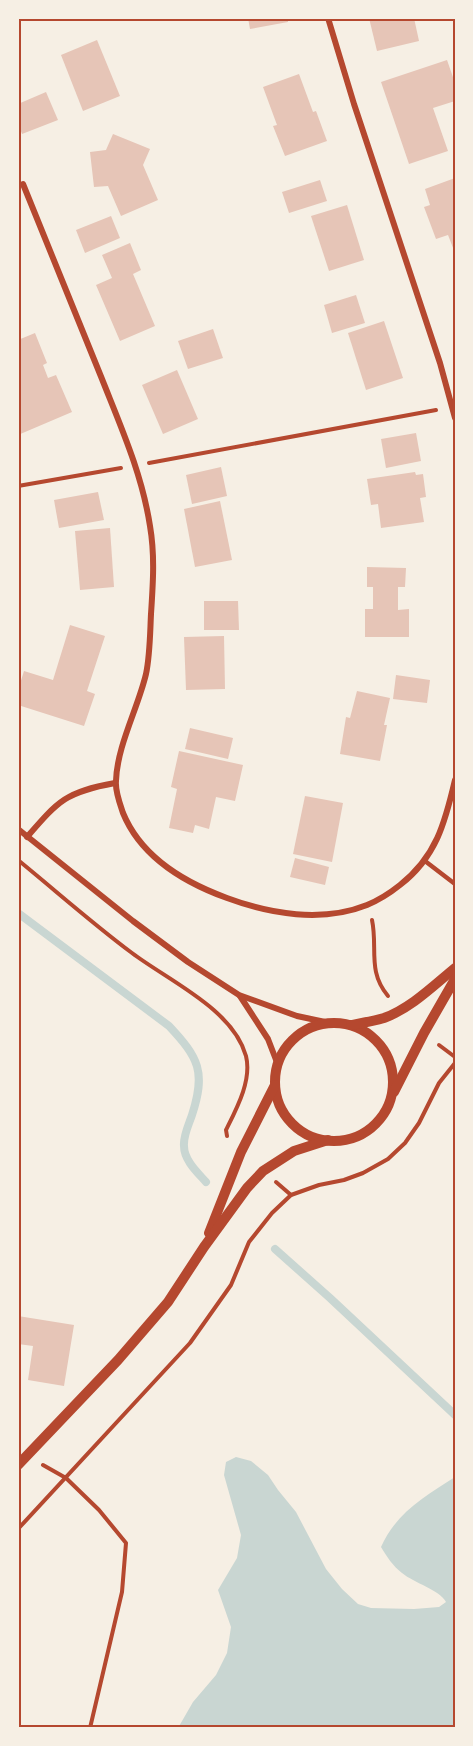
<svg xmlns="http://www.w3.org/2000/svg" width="473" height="1746" font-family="'Noto Sans',sans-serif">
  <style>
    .water { fill: #c9d6d2 }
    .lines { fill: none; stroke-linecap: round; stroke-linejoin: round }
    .stream { stroke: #c9d6d2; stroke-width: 8 }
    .building { fill: #e6c5b7 }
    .path { stroke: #b5482f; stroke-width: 4 }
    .service { stroke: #b5482f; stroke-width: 4.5 }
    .minor { stroke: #b5482f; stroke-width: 6 }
    .tertiary { stroke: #b5482f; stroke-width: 10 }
    .neatline { fill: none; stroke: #b5482f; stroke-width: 2 }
  </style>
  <rect width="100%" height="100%" fill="#f6efe4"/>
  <path class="water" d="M236,1457L251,1461L268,1475L278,1490L296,1512L326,1569L342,1589L358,1604L371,1608L414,1609L439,1607L446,1602C440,1590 414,1583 402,1573C393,1566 387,1557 381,1547C396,1513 425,1496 455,1477V1728H178L193,1702L216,1675L227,1653L231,1627L218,1590L237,1558L241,1535L224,1475L226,1462Z"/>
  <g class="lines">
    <g class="stream">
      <path d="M18,913L169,1026C199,1058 206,1072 192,1115C189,1124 183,1136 184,1146C184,1160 197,1172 206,1182"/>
      <path d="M275,1249L330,1298L455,1415"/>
    </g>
  </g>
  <g class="building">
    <path d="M248,18H288V22L250,29Z"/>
    <path d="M369,18H414L419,41L377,51Z"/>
    <path d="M97,40L120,96L83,111L61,55Z"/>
    <path d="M447,60L455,83V101L433,108L448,151L409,164L381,82Z"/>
    <path d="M299,74L313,112L316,111L327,141L285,156L273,126L277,125L263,87Z"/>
    <path d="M46,92L58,120L22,134L18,123V104Z"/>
    <path d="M113,134L150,149L143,165L158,200L121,216L108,186L94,187L90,152L106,150Z"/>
    <path d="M455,178V253L448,235L436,239L424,207L430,205L425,189Z"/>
    <path d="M320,180L327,201L289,213L282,192Z"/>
    <path d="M347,205L364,260L329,271L311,216Z"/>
    <path d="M111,216L120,238L85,253L76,230Z"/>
    <path d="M130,243L141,270L133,274L155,326L120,341L96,285L112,278L102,255Z"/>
    <path d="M356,295L365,323L332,333L324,305Z"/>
    <path d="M384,321L403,378L366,390L348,333Z"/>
    <path d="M213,329L223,358L188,369L178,341Z"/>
    <path d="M35,333L47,363L43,365L48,378L56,375L72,412L18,435V340Z"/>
    <path d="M177,370L198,419L163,434L142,385Z"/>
    <path d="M416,433L421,461L386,468L381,439Z"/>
    <path d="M221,467L227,496L192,504L186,475Z"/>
    <path d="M415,472L416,475L423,474L426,497L420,498L424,522L381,528L378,504L371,505L367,479Z"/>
    <path d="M98,492L104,520L59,528L54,500Z"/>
    <path d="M220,501L232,560L195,567L184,509Z"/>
    <path d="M110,528L114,587L80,590L75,531Z"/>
    <path d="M367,567L406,568L405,587H398V610L409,609V637H365V609H373V587H367Z"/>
    <path d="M204,601H238L239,630H204Z"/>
    <path d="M70,625L105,636L87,691L95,694L84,726L18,705V690L24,671L53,680Z"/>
    <path d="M224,636L225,689L186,690L184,637Z"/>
    <path d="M396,675L430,680L427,703L393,699Z"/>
    <path d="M357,691L390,698L384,725H387L380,761L340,754L346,717L350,718Z"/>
    <path d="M190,728L233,738L228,759L185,749Z"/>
    <path d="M179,751L243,765L235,801L216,797L209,829L195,825L193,833L169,828L177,789L171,787Z"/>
    <path d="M305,796L343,803L332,862L293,854Z"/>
    <path d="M295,858L329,867L325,885L290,877Z"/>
    <path d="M18,1316L74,1325L64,1386L28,1380L33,1346L18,1344Z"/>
  </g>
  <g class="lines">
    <g class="path">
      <path d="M149,463L436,410"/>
      <path d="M18,486L121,468"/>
      <path d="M18,860C56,891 93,924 132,953C169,981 233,1009 246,1056C252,1080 237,1108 226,1130L227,1136"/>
      <path d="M372,920C378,948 367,971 388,996"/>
      <path d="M439,1045L455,1057"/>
      <path d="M276,1182L291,1195"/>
      <path d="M43,1465L66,1478L99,1510L126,1543L122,1592L90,1728"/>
      <path d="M18,1529L190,1343L231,1285L249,1242L272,1213L291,1195L319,1185L344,1180L363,1173L388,1159L405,1143L419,1123L439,1083L455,1063"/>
    </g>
    <path class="service" d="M425,861L455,884"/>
    <g class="minor">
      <path d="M328,18L354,104L440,363L455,418"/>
      <path d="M23,184C49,249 76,314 102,379C121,427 142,474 150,526C155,555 153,584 151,614C150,634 150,655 146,674C138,708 117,746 116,781C115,791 120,804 123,813C141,857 183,882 227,898C270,914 322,923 367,905C379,900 390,893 400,885C436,857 445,823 455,780"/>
      <path d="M18,829L133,921L188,962L239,995L297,1016L330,1023"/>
      <path d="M27,837C59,800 66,792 115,783"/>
      <path d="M240,996L268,1039L278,1065"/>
    </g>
    <g class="tertiary">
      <circle cx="334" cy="1082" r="59"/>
      <path d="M351,1025C362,1023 374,1021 384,1018C411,1008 433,986 455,968"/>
      <path d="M394,1092L424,1033L455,979"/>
      <path d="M209,1233L241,1152L275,1085"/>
      <path d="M18,1465L118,1360L168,1302L204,1247L247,1188L263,1171L294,1151L328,1140"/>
    </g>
  </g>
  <rect width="473" height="1746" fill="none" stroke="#f6efe4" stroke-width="39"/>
  <rect x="20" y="20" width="434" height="1706" class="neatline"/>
</svg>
